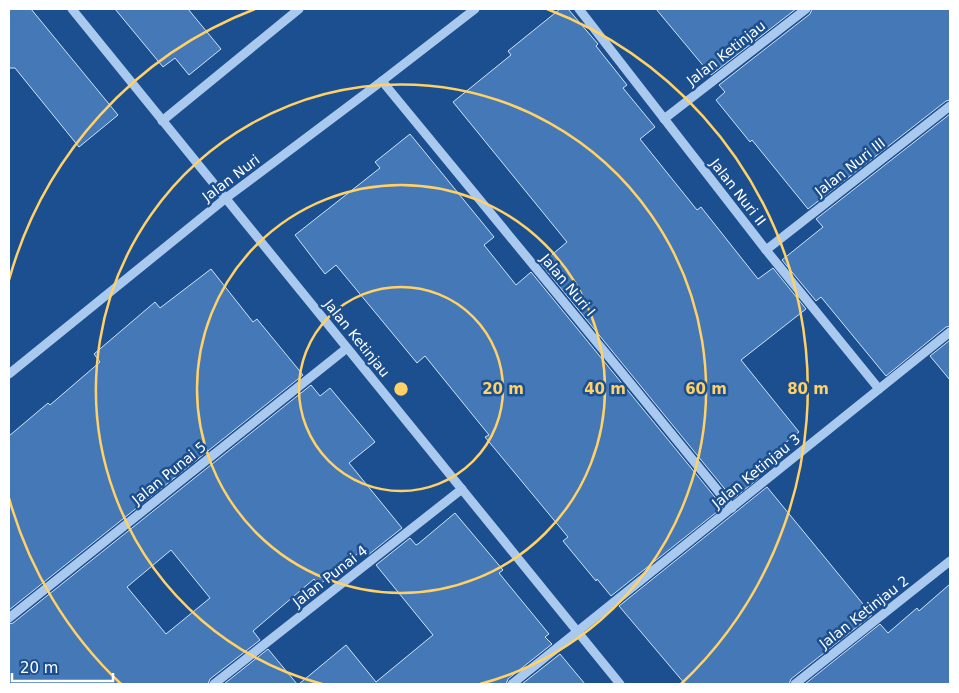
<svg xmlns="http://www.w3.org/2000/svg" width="959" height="693" font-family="'DejaVu Sans',sans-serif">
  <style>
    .building { fill: #4478b7; stroke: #cfe3fa; fill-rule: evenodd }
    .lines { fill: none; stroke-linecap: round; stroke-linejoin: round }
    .minor { stroke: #a9c9ee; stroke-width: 9 }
    .ring { fill: none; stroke: #ffd166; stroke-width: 2.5 }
    .labels { text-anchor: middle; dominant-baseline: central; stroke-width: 5; stroke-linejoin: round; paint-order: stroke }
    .street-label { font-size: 14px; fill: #fff; stroke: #1b4f8f }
    .centre { fill: #ffd166; stroke: #1b4f8f; stroke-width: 2.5 }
    .ring-label { font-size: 15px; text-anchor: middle; font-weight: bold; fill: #ffd166; stroke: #1b4f8f; stroke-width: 5; stroke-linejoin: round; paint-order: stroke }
  </style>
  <rect width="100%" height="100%" fill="#1b4f8f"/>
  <g class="building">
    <path d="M9,9H31L118,115L79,147L15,68H9Z"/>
    <path d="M115,9H188L221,49L189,75L175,58L163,67Z"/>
    <path d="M560,9H568L598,44L596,46L627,85L623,88L655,127L640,139L697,210L701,207L758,279L773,268L806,309L741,360L799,432L765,459L766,461L753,471L759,478L733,499L541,264L567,242L453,102L511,55L508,51Z"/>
    <path d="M656,9H796L711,75Z"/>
    <path d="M812,9H950V100L946,101L808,209L752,140L750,142L716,100L725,92L719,85L810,14Z"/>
    <path d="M950,114V326L946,327L886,376L821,297L816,301L782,260L823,227L816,219Z"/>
    <path d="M410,134L494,237L484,245L516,285L531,272L723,507L611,596L597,579L596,581L563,541L568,537L485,437L489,435L425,356L417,363L336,265L325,274L295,235L380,168L375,162Z"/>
    <path d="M211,269L253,322L257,319L303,375L9,610V436L48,403L50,405L100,362L94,354L155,302L160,308Z"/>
    <path d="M950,340V380L930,356Z"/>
    <path d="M311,385L320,396L330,388L375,442L349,463L402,528L368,555L366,554L365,555L361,551L319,585L314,579L253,631L260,640L210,679L208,684H9V624L13,623ZM171,550L210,598L166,634L127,587Z"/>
    <path d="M767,487L872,615L791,679L789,684H685L619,606Z"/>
    <path d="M455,513L503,570L499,573L549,634L545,637L552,644L508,679L506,684H299L346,645L376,682L433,635L376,565L410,538L416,545L418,544Z"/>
    <path d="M950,584V684H805L880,624L888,633L917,608L919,611Z"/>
    <path d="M268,649L297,684H224Z"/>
    <path d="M560,654L585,684H522Z"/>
  </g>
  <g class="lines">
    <g class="minor">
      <path d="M72,9L620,684"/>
      <path d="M579,9L766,250L879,389"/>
      <path d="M382,81L618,368L732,508"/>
      <path d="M664,119L806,9"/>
      <path d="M162,121L299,9"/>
      <path d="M766,250L950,106"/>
      <path d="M9,374L226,198L382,81L475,9"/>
      <path d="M9,618L347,348"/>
      <path d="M214,684L462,489"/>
      <path d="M512,684L950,332"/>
      <path d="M795,684L950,561"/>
    </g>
  </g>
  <g class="ring">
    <circle cx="401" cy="389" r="102"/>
    <circle cx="401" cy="389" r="204"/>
    <path d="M322 684A305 305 0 1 1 480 684"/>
    <path d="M121 684A407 407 0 0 1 9 498M9 280A407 407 0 0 1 255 9M547 9A407 407 0 0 1 681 684"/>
  </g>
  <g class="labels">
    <g class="street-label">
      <text transform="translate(726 53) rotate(-38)">Jalan Ketinjau</text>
      <text transform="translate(850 167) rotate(-38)">Jalan Nuri III</text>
      <text transform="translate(231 178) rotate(-37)">Jalan Nuri</text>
      <text transform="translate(738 192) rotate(52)">Jalan Nuri II</text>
      <text transform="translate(568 285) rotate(50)">Jalan Nuri I</text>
      <text transform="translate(357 338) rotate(51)">Jalan Ketinjau</text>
      <text transform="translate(756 471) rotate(-39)">Jalan Ketinjau 3</text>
      <text transform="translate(169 473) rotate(-39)">Jalan Punai 5</text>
      <text transform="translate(330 576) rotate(-38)">Jalan Punai 4</text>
      <text transform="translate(864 612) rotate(-38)">Jalan Ketinjau 2</text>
    </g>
  </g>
  <circle cx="401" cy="389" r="8" class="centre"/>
  <g class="ring-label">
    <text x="503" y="394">20 m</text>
    <text x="605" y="394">40 m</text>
    <text x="706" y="394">60 m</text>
    <text x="808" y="394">80 m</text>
  </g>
  <rect width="959" height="693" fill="none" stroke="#ffffff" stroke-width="20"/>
  <path d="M12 673v8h101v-8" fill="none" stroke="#ffffff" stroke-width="2.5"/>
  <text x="20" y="673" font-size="15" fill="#ffffff" stroke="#1b4f8f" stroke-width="4" paint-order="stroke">20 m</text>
</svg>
